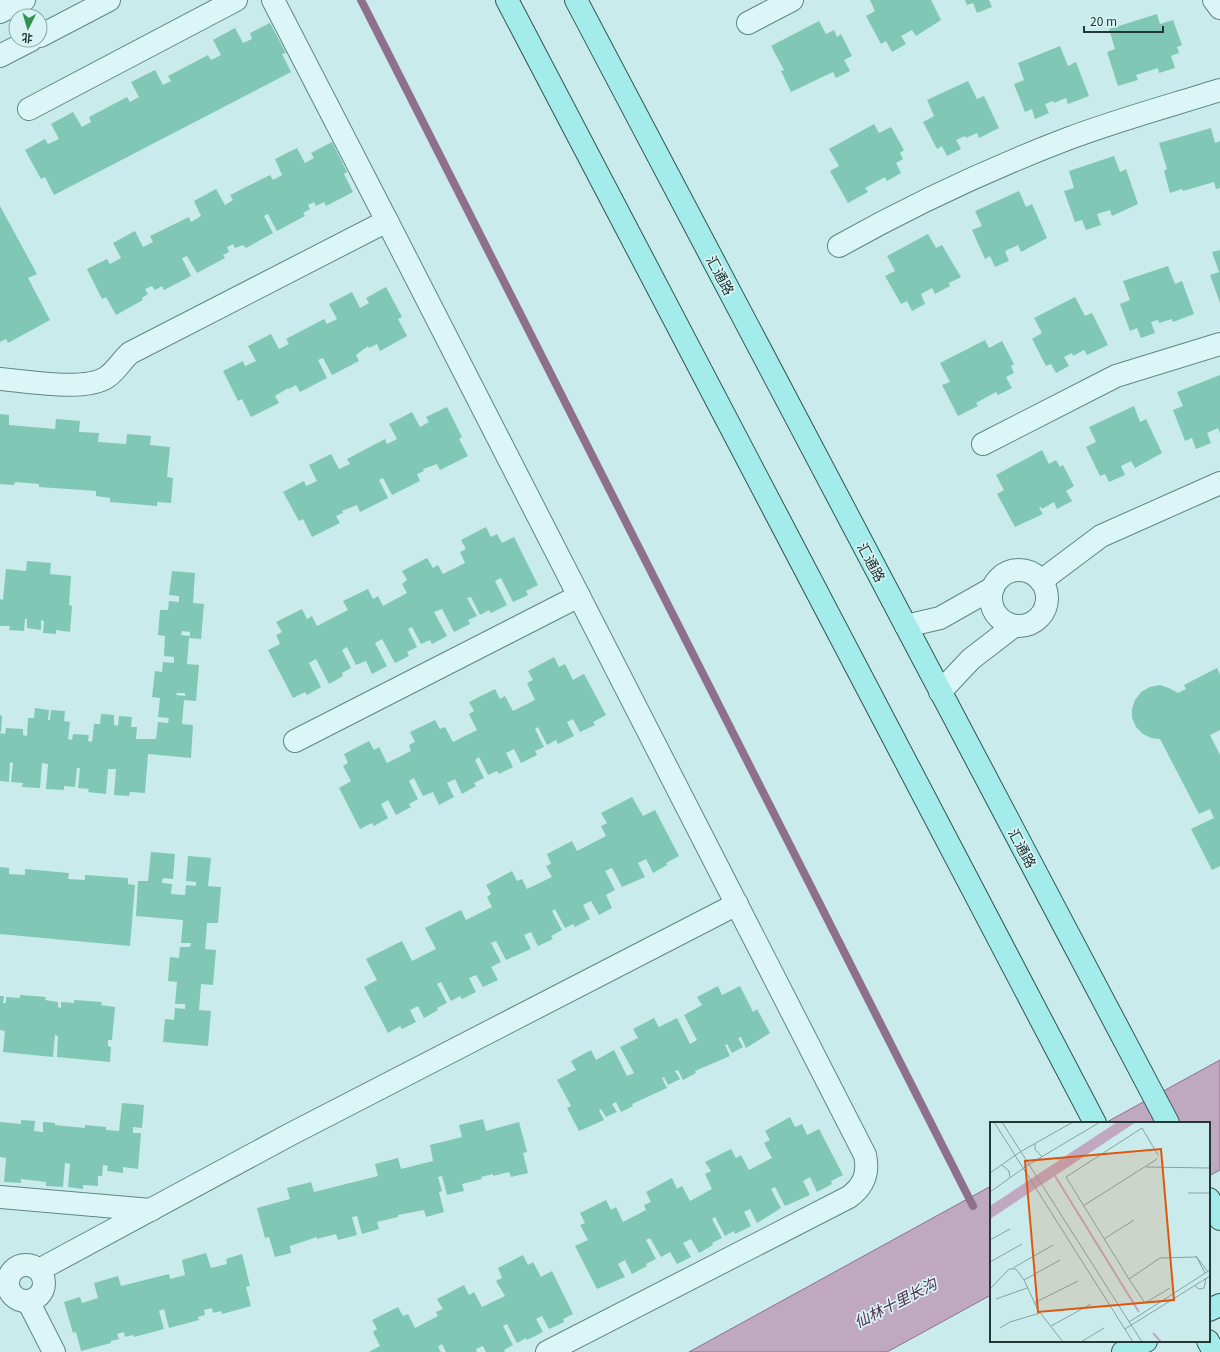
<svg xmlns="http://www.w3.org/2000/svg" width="1220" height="1352" font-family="Georgia,'Noto Sans SC',serif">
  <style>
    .water { fill: #c0a9c0; stroke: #8e708c }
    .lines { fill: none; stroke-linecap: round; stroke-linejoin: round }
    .stream { stroke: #8e708c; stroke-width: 8 }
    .building { fill: #81c7b5; fill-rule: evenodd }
    .minor-casing { stroke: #5e8781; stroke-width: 24 }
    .major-casing { stroke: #32554e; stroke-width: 24 }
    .path { stroke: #5e8781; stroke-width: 2.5; stroke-dasharray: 3 2; stroke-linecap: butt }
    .minor { stroke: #dcf6f7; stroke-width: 22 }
    .major { stroke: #a4ebec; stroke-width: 22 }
    .labels { text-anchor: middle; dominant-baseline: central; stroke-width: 3.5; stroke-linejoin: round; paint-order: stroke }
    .street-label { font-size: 14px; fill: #213834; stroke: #d8f3f4 }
    .water-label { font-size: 15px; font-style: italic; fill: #57314d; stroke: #d8f3f4 }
    .inset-river { fill: none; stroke: #c0a9c0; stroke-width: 2 }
    .inset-road { fill: none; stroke: #86a3a2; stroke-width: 1 }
    .view { fill: #de570e; fill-opacity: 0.15; stroke: #de570e; stroke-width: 2 }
    .inset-edge { fill: none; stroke: #213834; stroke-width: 2 }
  </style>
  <rect width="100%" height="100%" fill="#c9ebec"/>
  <g class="water">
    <path d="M1220,1060V1170L1209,1176V1123H1105Z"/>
    <path d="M991,1186V1295L887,1352H689Z"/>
  </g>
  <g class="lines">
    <path class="stream" d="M361,0L973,1206"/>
  </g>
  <g class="building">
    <path d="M870,0H931L941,20L916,36L912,30L901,36L906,44L892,52L886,41L881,44L866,16L875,11Z"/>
    <path d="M965,0H989L992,7L977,13L973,3L967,5Z"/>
    <path d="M1157,14L1160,24L1173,20L1182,45L1177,47L1179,53L1171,56L1175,68L1159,73L1158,68L1136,75L1138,80L1118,86L1107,52L1115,49L1109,29Z"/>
    <path d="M819,21L826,34L834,30L837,37L841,34L852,56L844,60L850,71L836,78L833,72L791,92L781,71L784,70L771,46Z"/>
    <path d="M270,23L286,53L282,54L291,72L54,195L45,177L41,179L25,150L45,139L48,144L59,139L51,124L73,112L82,127L91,122L89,117L127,97L130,102L139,97L131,82L155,70L163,85L171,81L168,76L189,65L208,55L211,60L221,55L213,40L235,28L243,43L252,39L250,33Z"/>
    <path d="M1060,46L1068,66L1076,62L1089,96L1068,104L1066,98L1054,103L1053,101L1045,104L1049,113L1035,119L1032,109L1025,112L1014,84L1024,80L1018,63Z"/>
    <path d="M968,81L977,99L984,96L999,128L979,138L977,133L966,138L965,136L956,140L961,149L947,156L942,146L937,149L923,122L934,116L927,100Z"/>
    <path d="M874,124L879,133L891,127L904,150L900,153L903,159L896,163L901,173L887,181L885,177L865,188L868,192L848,203L830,171L839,166L829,149Z"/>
    <path d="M1211,128L1215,143L1220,141V188L1216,189L1214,182L1183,191L1182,189L1170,193L1164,171L1167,169L1159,143Z"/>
    <path d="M332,142L347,172L344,174L353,192L326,206L324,202L316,206L314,202L308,205L310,209L303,213L305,216L277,231L268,214L264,216L273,233L246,248L243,245L235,248L233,244L227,247L229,252L223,255L225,258L197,273L187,256L182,258L191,276L164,290L162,286L155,290L152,286L145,289L148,294L142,298L143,300L116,315L106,297L102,299L87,269L107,259L110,264L121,258L113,243L135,231L143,247L153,242L150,236L189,217L191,222L201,216L194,201L216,189L225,205L233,200L230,195L270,175L273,180L282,175L275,159L297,148L305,163L314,158L311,153Z"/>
    <path d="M1114,156L1120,172L1126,169L1138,204L1112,216L1110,210L1097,214L1101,225L1086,230L1082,220L1075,222L1064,191L1074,188L1069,171Z"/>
    <path d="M1019,191L1026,207L1032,204L1047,238L1021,252L1018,245L1005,251L1009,261L995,267L990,256L985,259L972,230L982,226L975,211Z"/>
    <path d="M0,206L37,274L28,278L50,320L8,343L6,339L0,342Z"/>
    <path d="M928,234L936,248L942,245L961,277L949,283L950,286L935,294L932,288L921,294L925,304L912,311L907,301L901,304L885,276L895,271L887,256Z"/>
    <path d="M1220,250V303L1210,275L1219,272L1212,252Z"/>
    <path d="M1168,266L1175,284L1182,281L1194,314L1173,322L1172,319L1159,323L1158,320L1151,322L1155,333L1141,338L1137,328L1130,331L1120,304L1130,300L1123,281Z"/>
    <path d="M386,287L402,317L398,319L407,336L380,351L377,344L369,348L368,346L356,355L359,361L332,375L323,358L318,360L327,378L300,392L296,385L289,389L288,388L275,396L279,403L251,417L242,399L238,401L223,371L243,361L245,366L256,361L248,346L271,334L279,349L289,344L286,339L324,319L327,324L337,319L329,304L352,292L360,308L369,303L366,298Z"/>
    <path d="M1075,297L1085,316L1092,313L1108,345L1087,355L1084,350L1073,356L1072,353L1064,357L1069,366L1056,373L1051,364L1046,366L1032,339L1042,333L1034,318Z"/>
    <path d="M985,340L989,348L1002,341L1014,364L1011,366L1014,373L1006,377L1012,388L998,395L996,392L976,403L978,406L958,416L942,385L950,382L940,363Z"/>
    <path d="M1220,375V433L1218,428L1207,433L1211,443L1196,449L1192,438L1185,441L1173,410L1183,406L1177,392Z"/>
    <path d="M1134,406L1140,422L1146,419L1162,453L1135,468L1131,461L1121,466L1125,475L1109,482L1105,474L1100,476L1086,447L1096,442L1089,427Z"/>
    <path d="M447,407L462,437L459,439L468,456L440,470L437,464L423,469L424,471L417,474L420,481L392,495L383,478L379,480L388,498L360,512L357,505L342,511L343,513L336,516L340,523L312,537L303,519L299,521L283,492L304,481L306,486L317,481L309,465L331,454L339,469L350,464L347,459L385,439L387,444L397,439L389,424L412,412L420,427L429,422L426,417Z"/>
    <path d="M0,414L9,415V425L55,429L56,419L80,421L79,432L99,433L98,442L126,444L127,434L151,436L150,445L170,447L167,477L173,478L171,503L157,502V506L110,502V498L96,496V491L39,487V484L15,482L14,485L0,484Z"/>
    <path d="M1042,450L1049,464L1056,460L1060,467L1063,465L1074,486L1066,491L1072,501L1057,509L1054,502L1042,509L1041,507L1039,508L1043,514L1015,527L997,494L1004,490L996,475Z"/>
    <path d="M486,527L491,537L497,534L502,543L514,537L538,585L526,591L528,595L513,602L501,578L495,581L507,605L491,613L489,610L480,615L471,597L467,598L477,616L468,620L470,624L454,632L442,609L434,612L447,636L432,644L430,640L421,644L412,627L408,629L417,647L407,652L409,656L395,663L382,639L375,643L387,666L372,674L366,661L356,665L347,647L342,650L351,668L342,673L343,676L329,684L316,659L309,663L321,687L307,695L305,692L293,698L268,650L280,644L276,635L282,632L276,622L302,609L307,619L312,616L317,626L348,610L343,601L368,589L373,599L378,596L383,606L407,593L402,584L407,580L402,571L427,558L433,568L438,565L443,574L465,563L460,552L466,549L461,540Z"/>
    <path d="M27,561L51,563L50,574L71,576L69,605L72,606L70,632L56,630V634L43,633L44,621L41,620V630L27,628V619H25L24,631L9,630L10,626H0V599L3,600L6,569L26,571Z"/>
    <path d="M172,571L195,573L193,603L204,604L201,639L189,638L187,664L199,665L196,701L184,700L182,724L193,725L191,758L148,754L145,793L130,792L129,796L114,795L116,769H108L106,794L88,792L89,789L78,788L80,768H77L75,787L64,786V790L46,789L48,764L42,763L40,788L22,787L23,783L11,782L13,763L10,762L9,782L0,781V733L5,734L6,728L23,729V735L27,736L28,718H34L35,708L49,710L48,720H50L51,710L65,711L64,721L70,722L68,739L72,740L73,734L89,735L88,741L92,742L94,724H100L101,714L114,715V725L118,726L119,716L132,717L131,727H137L136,739H156L158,722L168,723L169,718L158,717L160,698L152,697L155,671L162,672L163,662L174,663V657L164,656L165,636L158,635L160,610H168L169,601L179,602V596L169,595ZM182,631L190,632V636L181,635ZM177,693H185V696L176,695Z"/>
    <path d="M554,657L559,667L565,664L573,680L584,674L606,715L593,722L595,725L580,732L573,719L567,722L574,736L558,744L556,740L547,745L538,727L535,729L544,747L535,751L537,755L521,763L514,749L506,753L513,767L499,774L497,771L488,775L479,757L475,760L484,778L474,783L476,786L462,794L455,779L447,783L454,797L439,805L433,792L423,796L414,778L409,781L418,799L409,804L411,807L396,815L388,800L381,804L388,818L374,826L372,823L360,829L339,788L351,781L343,766L348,763L344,754L369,741L374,750L379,747L387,763L411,751L409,745L415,742L410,732L435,720L440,729L445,727L453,742L477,730L469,714L474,711L469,702L495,689L500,699L505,696L513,711L535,700L527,683L533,680L528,671Z"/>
    <path d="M1217,668L1220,675V730L1210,735L1220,755V866L1212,870L1191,829L1214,818L1210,809L1199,814L1160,739L1151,738L1143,734L1136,727L1132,718V709L1135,700L1141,692L1150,687L1160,685L1169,688L1178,693L1186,689L1184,685Z"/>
    <path d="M0,715L2,716L1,732H0Z"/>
    <path d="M632,797L643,816L655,810L679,856L666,863L667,865L653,873L646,859L638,863L645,877L622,887L612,868L605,871L615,890L606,895L612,908L599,915L591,901L583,905L590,919L575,927L573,924L565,928L555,909L552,911L562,930L551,936L553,939L538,946L531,932L524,935L531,949L506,960L496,941L491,943L501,962L491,967L498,980L483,987L476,975L469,978L476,992L462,999L460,996L451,1001L441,982L437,984L447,1003L437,1008L438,1010L424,1018L418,1006L410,1010L416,1022L402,1029L400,1026L388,1033L364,987L377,980L366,959L402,941L412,961L436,949L425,928L461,910L466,920L492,907L487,897L491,894L486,885L512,871L517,881L522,879L527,889L552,877L546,866L551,864L547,854L572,841L577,851L606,836L601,826L607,823L601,813Z"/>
    <path d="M151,852L175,854L173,879L163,878L162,883L172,884L171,894L185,895L186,885L196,886V882L186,881L188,856L211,858L208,886L221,887L218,923H207L205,949L216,950L213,985L201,984L199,1010L211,1011L208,1046L163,1042L165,1019L174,1020L175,1008L185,1009V1004H175L177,982L168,981L170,957L179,958L180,947H190L191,943H181L183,920L136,916L138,881H148Z"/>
    <path d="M0,867L9,868V874L25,875V869L69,873L68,879L85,880V875L128,878V884L135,885L130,946L0,934Z"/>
    <path d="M718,986L722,995L740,986L753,1012L757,1009L770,1033L746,1048L741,1037L738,1038L743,1047L732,1053L727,1044L725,1045L730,1056L695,1071L696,1073L683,1080L678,1070L675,1071L680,1079L668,1085L664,1077L662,1078L667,1088L632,1104L633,1106L621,1112L616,1102L612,1104L617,1112L606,1117L601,1109L599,1110L604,1120L579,1131L567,1108L571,1106L557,1080L576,1070L571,1061L591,1050L596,1060L614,1050L627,1076L634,1073L620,1047L638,1038L633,1029L654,1018L659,1027L677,1018L690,1044L697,1040L684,1015L702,1005L697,997Z"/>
    <path d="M20,995L46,997L45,1000L58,1002V1007L61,1008V1002L74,1003V1000L102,1002L101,1005L115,1007L112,1040H108V1046L111,1047L110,1062L57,1057L58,1036L55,1035L53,1057L3,1052L5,1031L0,1030V996H4L3,1003H6V997L20,998Z"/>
    <path d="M122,1103L144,1105L142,1128L133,1127V1133H141L138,1169L123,1167V1173L107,1171L108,1166L103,1165L102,1176H98V1186L83,1185V1189L68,1187L70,1164L65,1163L63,1187L46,1186V1182L21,1179V1183L4,1182L6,1158L0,1157V1122L21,1124V1120L35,1121L34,1131L43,1132V1122L55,1123V1125L85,1128V1125L106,1127V1130L119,1131Z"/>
    <path d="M790,1117L795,1127L802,1124L807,1135L819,1129L843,1175L831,1181L832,1184L817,1192L810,1177L803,1181L810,1195L785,1206L775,1187L771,1189L781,1208L757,1223L750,1209L744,1212L751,1226L735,1234L734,1231L725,1236L715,1217L712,1219L722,1238L712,1243L713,1245L699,1253L691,1239L683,1243L691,1257L677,1264L670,1252L661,1257L650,1238L646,1240L656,1259L646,1264L647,1266L632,1274L625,1260L618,1264L625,1277L597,1289L575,1246L588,1240L580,1225L585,1223L580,1213L606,1200L611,1210L616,1207L623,1222L646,1210L644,1205L651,1202L646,1192L672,1178L677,1189L682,1186L690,1201L712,1189L705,1174L711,1171L705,1162L731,1149L736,1158L741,1155L749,1170L772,1158L764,1143L770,1140L765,1131Z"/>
    <path d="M483,1119L486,1131L519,1122L527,1152L523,1153L528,1173L511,1177L509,1172L493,1176V1174L481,1177L482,1179L462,1184L464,1191L447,1195L442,1176L438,1177L442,1191L439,1192L444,1212L426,1217L424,1210L398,1215V1217L377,1222L379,1229L362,1234L357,1216L352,1217L357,1235L338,1240L336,1234L317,1239V1237L290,1246L291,1253L275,1257L269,1237L265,1238L257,1208L290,1199L287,1188L311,1182L314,1192L378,1176L375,1164L398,1158L401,1169L433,1161L430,1145L462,1137L459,1125Z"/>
    <path d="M206,1253L211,1268L227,1264L226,1259L242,1254L250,1286L246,1287L251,1306L222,1314L221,1311L213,1313L212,1308L204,1310L205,1315L198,1317L199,1320L169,1328L164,1309L159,1311L164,1329L134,1337L133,1335L125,1337L124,1332L117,1334L119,1339L111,1341V1343L81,1351L76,1332L73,1333L64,1302L80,1297L82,1303L98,1298L94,1283L118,1276L121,1286L169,1274L170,1279L185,1275L182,1260Z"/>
    <path d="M523,1255L528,1265L533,1262L541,1277L552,1271L573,1314L563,1319L564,1322L549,1329L542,1316L536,1319L543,1332L527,1340L526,1338L517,1343L507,1324L503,1326L513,1345L504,1350L505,1352H486L483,1346L476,1349L477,1352H446L442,1344L438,1347L441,1352H369L380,1346L373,1332L377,1329L372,1320L398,1307L403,1316L408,1314L415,1328L438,1316L436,1312L443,1309L437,1299L464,1285L469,1295L474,1292L482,1307L505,1296L496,1281L502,1278L498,1268Z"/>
  </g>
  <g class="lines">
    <defs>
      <g id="minor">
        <path d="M1214,0L1220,8"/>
        <path d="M0,12L24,0"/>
        <path d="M748,23L792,0"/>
        <path d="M40,36L109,0"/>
        <path d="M0,56L31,40"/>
        <path d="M29,109L236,0"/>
        <path d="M387,221L865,1155C869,1173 864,1186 849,1197L547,1352"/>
        <path d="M839,246C912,205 989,169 1067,139C1117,120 1169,106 1220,90"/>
        <path d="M0,379C26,381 86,392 107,377C116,371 122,360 130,353L387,221L273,0"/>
        <path d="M983,444L1116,376L1220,344"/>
        <circle cx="1019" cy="598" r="28"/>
        <path d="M1041,581L1101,536L1220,483"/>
        <path d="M906,626L940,618L993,588"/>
        <path d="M940,692L971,659L1014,626"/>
        <path d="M295,741L579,596"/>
        <path d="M0,1197L151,1210"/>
        <circle cx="26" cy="1283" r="18"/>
        <path d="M39,1270L289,1135L737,904"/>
        <path d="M28,1301L54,1352"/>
      </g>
      <g id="major">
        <path d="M507,0L1095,1123"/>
        <path d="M576,0L1168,1123"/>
        <path d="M1209,1199L1220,1219"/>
        <path d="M1209,1310L1220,1305"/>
        <path d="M1208,1341L1214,1352"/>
        <path d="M1123,1352L1146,1341"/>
      </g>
    </defs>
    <use href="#minor" class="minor-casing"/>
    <use href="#major" class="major-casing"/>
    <path class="path" d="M0,1289L7,1286"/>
    <use href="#minor" class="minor"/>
    <use href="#major" class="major"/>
  </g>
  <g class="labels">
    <g class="street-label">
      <text transform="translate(721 275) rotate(62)">汇通路</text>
      <text transform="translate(872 562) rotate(62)">汇通路</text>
      <text transform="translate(1023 848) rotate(62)">汇通路</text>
    </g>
    <g class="water-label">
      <text transform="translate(895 1302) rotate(-27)">仙林十里长沟</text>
    </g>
  </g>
  <g transform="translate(990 1122)">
    <rect width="220" height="220" fill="#c9ebec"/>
    <path d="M127,0H146L0,97V84Z" fill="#c0a9c0"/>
    <path class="inset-river" d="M65,54L149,190M163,211L171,220"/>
    <path class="inset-road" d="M4,0L143,220M12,0L152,220M45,22V27L52,35M12,43L19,49L20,56M156,45L220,46M0,51L30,30L83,0M0,70L38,43L110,0M198,71H220M93,84L167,37M114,117L144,98M0,118L20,107M0,140L32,122M23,146L63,123M215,151L206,134L218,150M139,157L76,55L152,6L168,33M34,158L70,138M205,164L209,167L214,166L216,156M180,166L155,181L139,157L170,136L206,135M0,167L19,147H26L34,158L48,188L73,220M6,177L37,166M44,181L88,159M139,200L220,148M61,204L101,182M10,206L20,200L50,191M135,207L220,154M91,220L114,206"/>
    <path class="view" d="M171,27L184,178L48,190L35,39Z"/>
    <rect width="220" height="220" class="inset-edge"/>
  </g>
  <g transform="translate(28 28) rotate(185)"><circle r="19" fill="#d8f3f4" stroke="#8fa8a7"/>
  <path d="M0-3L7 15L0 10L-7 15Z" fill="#329251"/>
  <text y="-6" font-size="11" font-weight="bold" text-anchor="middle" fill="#213834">北</text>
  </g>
  <path d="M1084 26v6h79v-6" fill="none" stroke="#213834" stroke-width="2"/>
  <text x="1090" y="26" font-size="12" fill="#213834" stroke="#d8f3f4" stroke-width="3" paint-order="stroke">20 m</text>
</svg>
